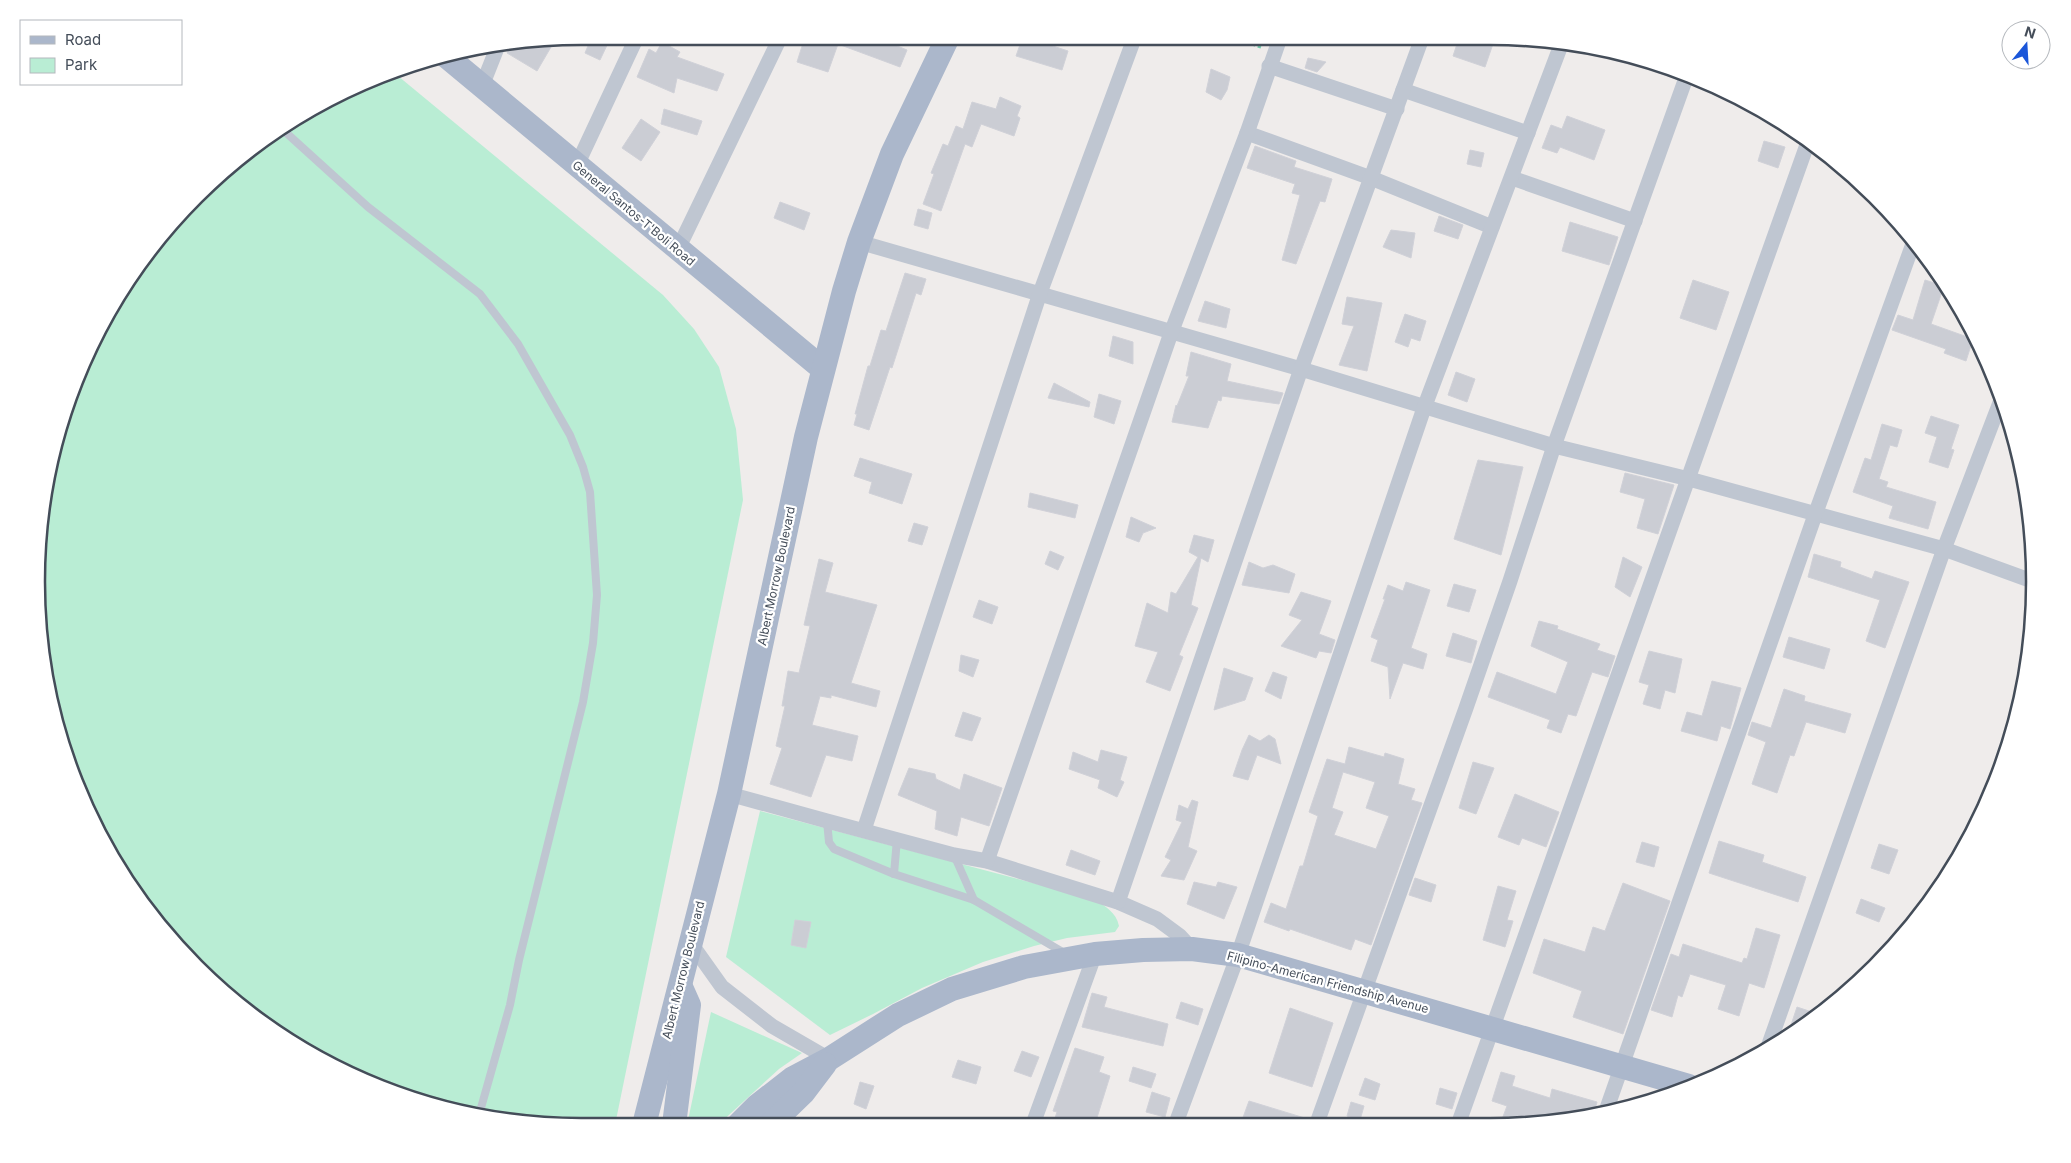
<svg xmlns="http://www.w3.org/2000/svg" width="2071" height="1163" font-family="Inter,sans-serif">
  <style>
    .green { fill: #b9edd4 }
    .building { fill: #cbcdd4; stroke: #d0d1d8; fill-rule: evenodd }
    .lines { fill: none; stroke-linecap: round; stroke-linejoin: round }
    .path { stroke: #72caaa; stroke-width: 3; stroke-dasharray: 4 2.5; stroke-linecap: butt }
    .lane { stroke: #bfc6d1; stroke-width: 8 }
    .street { stroke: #bfc6d1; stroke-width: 15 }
    .primary { stroke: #abb7cb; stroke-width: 24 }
    .labels { text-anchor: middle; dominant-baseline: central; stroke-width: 4.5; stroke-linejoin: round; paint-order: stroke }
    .street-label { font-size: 12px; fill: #444d59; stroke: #fff }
    .rim { fill: none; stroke: #444d59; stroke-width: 2.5 }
  </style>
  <rect width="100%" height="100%" fill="#efeceb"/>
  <g class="green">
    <path d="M392,71L663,295L694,329L719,367L736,429L743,500L615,1125L546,1126L440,1108L309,1054L222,992L171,941L109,854L78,790L47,688L37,617L41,511L55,440L92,341L128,278L196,196L250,149L340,93Z"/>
    <path d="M760,811L1094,899C1105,906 1116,912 1119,926L1115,932L1067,938L1034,946L983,962L922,988L873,1014L830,1035L726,957Z"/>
    <path d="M711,1012L802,1053L779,1069L718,1125H687Z"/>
  </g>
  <g class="building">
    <path d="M1459,38H1495L1485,67L1453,56Z"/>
    <path d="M1022,39H1042L1041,42L1068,51L1062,70L1016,56Z"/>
    <path d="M804,40H883L907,50L900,67L838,44L828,72L797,62Z"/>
    <path d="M514,41H524L534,47L537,41H540L551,47L537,71L507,53Z"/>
    <path d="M590,41H609L600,60L585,53Z"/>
    <path d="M662,42L680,52L677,57L724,74L717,91L677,78L674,93L637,77L649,49L656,53Z"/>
    <path d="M1308,58L1326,62L1317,72L1305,68Z"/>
    <path d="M1211,69L1230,77L1227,90L1221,100L1206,92Z"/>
    <path d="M1000,97L1021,106L1017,116L1020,118L1014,136L981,124L972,147L965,144L941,211L923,204L934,174L931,173L943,144L948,146L956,126L963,129L972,102L996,109Z"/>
    <path d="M664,109L702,121L697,135L661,124Z"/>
    <path d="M1567,116L1605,130L1594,160L1560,147L1557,153L1542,148L1551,125L1562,129Z"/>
    <path d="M641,119L660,132L641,161L622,148Z"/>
    <path d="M1764,141L1785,147L1778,168L1758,161Z"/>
    <path d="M1255,146L1296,161L1294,167L1332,179L1325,202L1320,201L1296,264L1282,260L1300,195L1292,193L1295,184L1247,168Z"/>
    <path d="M1470,150L1484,153L1481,167L1467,164Z"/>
    <path d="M780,202L810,213L804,230L774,218Z"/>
    <path d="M918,209L932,213L928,229L914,225Z"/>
    <path d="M1439,216L1463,225L1458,239L1434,231Z"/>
    <path d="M1570,222L1618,237L1609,265L1562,251Z"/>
    <path d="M1391,230L1415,233L1411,258L1383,247Z"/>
    <path d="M905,273L926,279L921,295L916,293L892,368L890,367L869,430L854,425L857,414H855L868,366H870L881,330L886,331Z"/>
    <path d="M1693,280L1729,292L1716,330L1680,318Z"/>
    <path d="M1925,280L1944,286L1931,324L1973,339L1966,361L1944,353L1946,349L1892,330L1898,315L1913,320Z"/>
    <path d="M1347,297L1382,303L1367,371L1339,365L1354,326L1342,324Z"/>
    <path d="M1205,301L1230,309L1226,328L1198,321Z"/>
    <path d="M1405,314L1426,321L1420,341L1411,338L1408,347L1395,342Z"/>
    <path d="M1113,336L1133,342V364L1109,356Z"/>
    <path d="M1191,352L1231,364L1227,381L1283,393L1279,404L1222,396L1221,401L1218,400L1208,428L1172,422L1176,405L1177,406L1189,376H1186Z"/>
    <path d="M1456,372L1475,379L1467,402L1448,395Z"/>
    <path d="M1054,383L1090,402L1089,407L1048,398Z"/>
    <path d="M1099,394L1121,401L1114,424L1094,417Z"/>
    <path d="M1931,416L1959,425L1951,449L1954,450L1948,468L1929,462L1937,437L1925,433Z"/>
    <path d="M1882,424L1902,430L1897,447L1890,445L1879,479L1888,482L1886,487L1936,502L1928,529L1889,518L1893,506L1853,492L1865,458L1871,460Z"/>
    <path d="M860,458L912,474L902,504L869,493L872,482L854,476Z"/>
    <path d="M1478,460L1523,467L1501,555L1454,539Z"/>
    <path d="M1625,473L1674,485L1658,534L1637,528L1645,499L1620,492Z"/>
    <path d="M1030,493L1078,505L1075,518L1028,507Z"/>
    <path d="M1131,517L1156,528L1143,533L1139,542L1126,537Z"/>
    <path d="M914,523L928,527L922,545L908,541Z"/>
    <path d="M1194,535L1214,540L1208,562L1201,558L1191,605L1198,608L1179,655L1183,657L1170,691L1146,682L1158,652L1135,646L1147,603L1168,613L1171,592L1176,594L1198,557L1189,552Z"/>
    <path d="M1050,551L1064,557L1058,570L1045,564Z"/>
    <path d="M1814,554L1841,562L1840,567L1872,579L1875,571L1909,582L1885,648L1866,641L1880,600L1808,577Z"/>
    <path d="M1623,557L1642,567L1630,597L1615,587Z"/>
    <path d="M819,559L833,563L825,592L877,605L851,683L880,691L876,707L831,695V698L820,696L812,725L858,736L852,761L826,755L811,797L770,784L782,748L776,746L785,706H782L788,671L799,673L810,626L804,625Z"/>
    <path d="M1249,562L1263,568L1273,565L1295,574L1289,593L1242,585Z"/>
    <path d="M1406,582L1430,590L1411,648L1427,654L1423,669L1403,663L1390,699L1388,667L1371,661L1378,640L1371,637L1385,599H1383L1388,585L1403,591Z"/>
    <path d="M1454,584L1476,590L1469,612L1447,606Z"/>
    <path d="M1301,592L1331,601L1319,634L1335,640L1331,653L1319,651L1316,658L1281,646L1302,620L1289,615Z"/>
    <path d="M979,600L998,607L992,624L973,617Z"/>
    <path d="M1539,621L1558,626L1557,629L1600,644L1597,650L1615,656L1608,677L1592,672L1576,716L1568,714L1561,733L1547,728L1550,720L1488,697L1497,672L1556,694L1568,662L1531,646Z"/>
    <path d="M1453,633L1477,641L1471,663L1446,656Z"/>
    <path d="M1789,637L1830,649L1824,669L1783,657Z"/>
    <path d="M1649,651L1682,659L1675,693L1665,690L1660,709L1643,704L1649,685L1639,682Z"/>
    <path d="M961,655L979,660L973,677L959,671Z"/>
    <path d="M1224,668L1253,678L1245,700L1214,710Z"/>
    <path d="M1273,672L1287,677L1281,699L1265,691Z"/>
    <path d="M1712,681L1741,688L1730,729L1721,726L1717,741L1681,731L1687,712L1702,716Z"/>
    <path d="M1784,689L1805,696L1804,701L1851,714L1845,733L1806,722L1794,756L1790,755L1777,793L1752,784L1766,742L1748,735L1752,722L1771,728Z"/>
    <path d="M963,712L981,718L972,741L955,736Z"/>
    <path d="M1249,735L1260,741L1269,735L1275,739L1281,764L1257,755L1248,780L1233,776L1242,750Z"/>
    <path d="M1349,747L1384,757L1385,753L1404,759L1398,784L1415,789L1411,800L1422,803L1371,945L1355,939L1351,950L1290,929L1289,931L1264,922L1271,903L1286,909L1300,866H1303L1318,816L1309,812L1327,759L1345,764ZM1343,772L1375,782L1366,808L1389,816L1376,849L1334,835L1343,812L1332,808Z"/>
    <path d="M1101,750L1127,757L1120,780L1124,782L1117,797L1098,788L1100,780L1069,769L1073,752L1098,762Z"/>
    <path d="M1473,762L1494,768L1476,814L1459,808Z"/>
    <path d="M909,768L935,774L936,779L960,790L964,774L1002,788L989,826L961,817L957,836L935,829L937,811L898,795Z"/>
    <path d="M1515,794L1559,812L1546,847L1522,838L1519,845L1498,837Z"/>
    <path d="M1192,800L1198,802L1188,847L1197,851L1184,880L1161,876L1171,860L1165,857L1182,822L1176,820L1179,805L1188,809Z"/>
    <path d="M1719,841L1764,855L1762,862L1806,877L1798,902L1709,873Z"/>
    <path d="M1642,842L1659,847L1654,867L1636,862Z"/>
    <path d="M1879,844L1898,850L1889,874L1871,868Z"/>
    <path d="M1071,850L1100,861L1095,875L1066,865Z"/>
    <path d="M1415,878L1436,885L1431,902L1409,895Z"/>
    <path d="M1194,882L1216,887L1218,882L1237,887L1224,919L1187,904Z"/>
    <path d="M1623,883L1670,901L1623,1034L1573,1017L1582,991L1533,973L1544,939L1585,952L1593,927L1605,931Z"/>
    <path d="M1498,886L1516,891L1507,920L1513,921L1505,947L1483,940Z"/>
    <path d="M1861,899L1885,908L1879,922L1856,913Z"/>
    <path d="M795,920L811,922L806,948L791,945Z"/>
    <path d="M1756,928L1780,935L1764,988L1749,983L1739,1016L1718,1009L1726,985L1690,974L1682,997L1678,995L1672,1017L1651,1010L1671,954L1679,957L1683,944L1742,963L1744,958L1747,959Z"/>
    <path d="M1092,993L1107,997L1104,1007L1168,1024L1163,1046L1082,1027Z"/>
    <path d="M1181,1002L1203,1009L1198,1025L1176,1018Z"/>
    <path d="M1797,1007L1818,1014L1787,1037Z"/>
    <path d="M1290,1008L1333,1023L1312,1087L1269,1073Z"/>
    <path d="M1075,1048L1104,1057L1099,1072L1110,1076L1095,1124H1053L1057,1112L1053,1111Z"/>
    <path d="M1022,1051L1039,1057L1031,1077L1014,1071Z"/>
    <path d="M958,1060L981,1067L976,1084L952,1077Z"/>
    <path d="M1133,1067L1156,1074L1151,1088L1129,1081Z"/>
    <path d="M1501,1072L1515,1076L1512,1086L1550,1098L1552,1089L1597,1102L1594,1114L1560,1122H1501L1507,1106L1492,1101Z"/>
    <path d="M1365,1078L1380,1084L1375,1100L1359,1095Z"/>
    <path d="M860,1082L874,1086L866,1109L854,1104Z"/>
    <path d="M1440,1088L1457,1093L1452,1109L1436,1104Z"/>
    <path d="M1152,1092L1170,1098L1165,1117L1146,1112Z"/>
    <path d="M1249,1101L1308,1119V1123H1241Z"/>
    <path d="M1351,1102L1364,1106L1360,1120L1347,1116Z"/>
  </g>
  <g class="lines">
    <path class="path" d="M1233,38L1261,47"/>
    <g class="lane">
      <path d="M282,129L368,207L480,294L518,344L570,435L583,467L590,492L597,595L593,643L583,702L519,960L510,1005L479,1115"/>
      <path d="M827,821L829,842L834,849L894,874L974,900L1066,954"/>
      <path d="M954,855L974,900"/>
      <path d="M894,874L897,839"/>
    </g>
    <g class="street">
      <path d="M1269,66L1397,109"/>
      <path d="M482,86L499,43"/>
      <path d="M1403,90L1528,133"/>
      <path d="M1247,133L1371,178L1492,227"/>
      <path d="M577,165L635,41"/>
      <path d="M1512,178L1635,221"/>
      <path d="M859,242L1301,369L1554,446L1689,479L1944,549L2032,581"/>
      <path d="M678,249L779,40"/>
      <path d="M729,794L827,821L954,855L987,861L1118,902L1157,919L1180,936L1192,949"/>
      <path d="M864,830L1040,293L1134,39"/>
      <path d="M987,861L1171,333L1247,133L1280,38"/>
      <path d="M1118,902L1301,369L1422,38"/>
      <path d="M690,942L722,987L772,1026L829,1059"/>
      <path d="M1768,1047L1944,549L2001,400"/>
      <path d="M1606,1111L1815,515L1914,241"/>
      <path d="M1459,1122L1808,142"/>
      <path d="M1176,1123L1238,955L1424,408L1561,45"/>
      <path d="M1317,1123L1466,708L1510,581L1554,446L1687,75"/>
      <path d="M1033,1124L1095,954"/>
    </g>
    <g class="primary">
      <path d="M446,56L823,369"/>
      <path d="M644,1125L729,794L806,437L844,291L859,242L892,154L947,39"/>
      <path d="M674,1125L689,1005L681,987"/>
      <path d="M738,1125L757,1106L793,1078L829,1059L898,1015L952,989L1024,967L1095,954L1143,950L1192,949L1238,955L1689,1086"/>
      <path d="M770,1125L803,1093L825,1064"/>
    </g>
  </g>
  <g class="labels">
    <g class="street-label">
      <text transform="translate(634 213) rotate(40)">General Santos-T'Boli Road</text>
      <text transform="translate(776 576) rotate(-78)">Albert Morrow Boulevard</text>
      <text transform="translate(683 970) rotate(-76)">Albert Morrow Boulevard</text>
      <text transform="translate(1328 982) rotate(15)">Filipino-American Friendship Avenue</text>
    </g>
  </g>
  <path d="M0 0H2071V1163H0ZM581 45H1490A536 536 0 0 1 2026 581V582A536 536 0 0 1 1490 1118H581A536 536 0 0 1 45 582V581A536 536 0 0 1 581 45Z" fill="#fff" fill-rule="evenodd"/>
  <path class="rim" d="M581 45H1490A536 536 0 0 1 2026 581V582A536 536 0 0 1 1490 1118H581A536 536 0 0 1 45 582V581A536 536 0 0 1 581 45Z"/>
  <rect x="20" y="20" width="162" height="65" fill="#ffffff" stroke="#b4b8bd"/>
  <rect x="30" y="36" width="25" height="8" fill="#abb7cb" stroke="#b4b8bd"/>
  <text x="65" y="45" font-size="15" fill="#444d59">Road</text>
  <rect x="30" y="58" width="25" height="15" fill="#b9edd4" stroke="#b4b8bd"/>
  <text x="65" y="70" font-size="15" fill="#444d59">Park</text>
  <g transform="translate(2026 45) rotate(18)"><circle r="24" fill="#ffffff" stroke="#b4b8bd"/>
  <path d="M0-4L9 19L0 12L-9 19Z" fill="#1b56d9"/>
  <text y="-8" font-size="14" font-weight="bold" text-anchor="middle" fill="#444d59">N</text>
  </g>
</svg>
